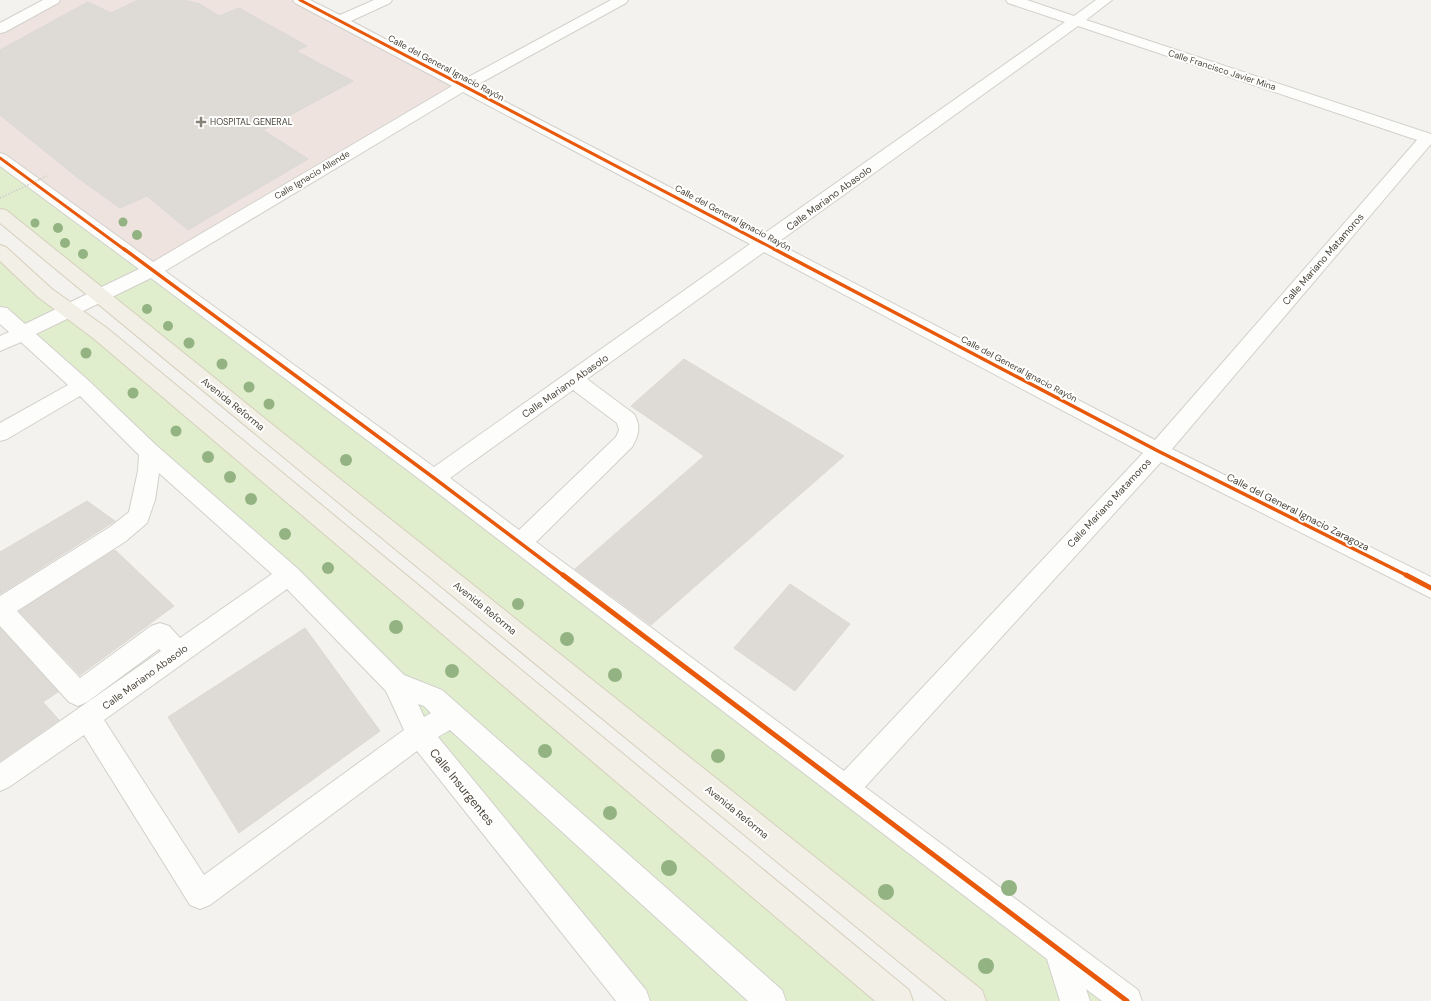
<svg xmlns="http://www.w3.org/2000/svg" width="1431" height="1001" font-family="'DM Sans',sans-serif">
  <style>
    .medical { fill: #eee3df }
    .green { fill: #e0eece }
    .building { fill: #dedbd6; stroke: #dcd9d4 }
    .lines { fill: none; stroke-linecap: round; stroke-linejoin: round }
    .minor-casing { stroke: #d2d0cb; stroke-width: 2 }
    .major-casing { stroke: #d6cfbb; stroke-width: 2 }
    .minor { fill: #fdfdfc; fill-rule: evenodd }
    .major { fill: #f2efe6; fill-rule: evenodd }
    .path-bridge { stroke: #d3d2cc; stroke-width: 2; stroke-dasharray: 1.5 1.5; stroke-linecap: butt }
    .cycleway-far2-casing { stroke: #fff; stroke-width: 5 }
    .cycleway-far1-casing { stroke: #fff; stroke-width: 6 }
    .cycleway-casing { stroke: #fff; stroke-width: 8 }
    .cycleway-far2 { stroke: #e8590c; stroke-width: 3 }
    .cycleway-far1 { stroke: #e8590c; stroke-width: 3.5 }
    .cycleway { stroke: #e8590c; stroke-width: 5 }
    .tree { fill: #94b382 }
    .poi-dot { fill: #868278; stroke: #fff; stroke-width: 1.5 }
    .labels { text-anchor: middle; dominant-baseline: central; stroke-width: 4; stroke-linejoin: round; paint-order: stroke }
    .far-street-label { font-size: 9px; fill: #4b4539; stroke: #fff }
    .far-poi-label { font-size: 9px; fill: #4b4539; stroke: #fff; text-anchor: start }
    .street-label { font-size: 10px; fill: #4b4539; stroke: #fff }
    .near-street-label { font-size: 12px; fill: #4b4539; stroke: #fff }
  </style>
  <rect width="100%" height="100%" fill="#f4f2ee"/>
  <path class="medical" d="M53,0H300L463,86L151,271L0,158V29Z"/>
  <g class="green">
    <path d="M0,158L1127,1001H971L0,214Z"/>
    <path d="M0,251L898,1001H635L395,683L0,313Z"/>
  </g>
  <g class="building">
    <path d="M138,0H184L200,4L219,16L239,8L307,46L296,51L353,81L263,130L308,159L188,230L147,196L120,208L78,178L0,115V50L88,2L111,13Z"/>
    <path d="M684,359L844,456L651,625L575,569L704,456L631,406Z"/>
    <path d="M87,501L115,521L0,594V552Z"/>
    <path d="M115,550L174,606L80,675L19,611Z"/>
    <path d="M790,584L850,624L795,691L734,648Z"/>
    <path d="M0,628L58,692L43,702L59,720L0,761Z"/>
    <path d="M305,628L380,731L239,833L168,717Z"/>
  </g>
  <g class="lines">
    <defs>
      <g id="minor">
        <path d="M43,0H60L58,3L5,32L0,33V23Z"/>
        <path d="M293,0H310L340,15L374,0H392L390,3L351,21L463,80L611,0H628L626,3L475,86L762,235L1065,22L1008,3L1006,0H1027L1074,16L1096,0H1112L1086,20L1431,134V144L1172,449L1431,577V598L1161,462L865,787L1138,990L1142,1001H1102L1086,989L1090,1001H1060L1047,959L426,484L151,278L36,334L89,381L157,446L297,568L404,675L442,690L782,990L786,1001H748L450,730L438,737L646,990L650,1001H616L417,751L210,905L200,909L190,905L84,735L9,787L0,791V763L161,651L159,649L87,702L78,706L69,702L0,626V596L110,527L129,512L138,471L139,455L80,396L7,439L0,441V423L68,385L21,342L0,351V336L9,332L0,324V307L7,308L25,324L139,269L0,166V153L6,155L153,262L452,86L295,3ZM1078,26L1417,140L1155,440L777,243ZM463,92L750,244L434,467L165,271ZM764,252L1143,453L844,771L536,542L632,447C639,435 641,426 634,414L587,379ZM573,390L617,423L619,430L616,437L519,530L450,478ZM159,473L272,574L180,638L169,626L160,623L151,626L80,678L17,611L126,541L147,523L155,500ZM287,589L386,691L404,730L204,875L104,720ZM418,704L424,706L431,713L424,717Z"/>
      </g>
      <g id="major">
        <path d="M0,209L6,210L360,495L982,990L986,1001H947L344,507L0,223Z"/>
        <path d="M0,245L6,247L52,289L107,328L909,990L913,1001H875L93,338L38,297L0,261Z"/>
      </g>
    </defs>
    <use href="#minor" class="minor-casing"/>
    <use href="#major" class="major-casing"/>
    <use href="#minor" class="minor"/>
    <use href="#major" class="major"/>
    <path class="path-bridge" d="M0,198L47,176"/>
    <defs>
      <g id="cycleway-far2">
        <path d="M300,0L776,250"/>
        <path d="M0,158L125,250"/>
      </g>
      <g id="cycleway-far1">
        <path d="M124,249L434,478L564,576"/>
        <path d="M774,249L1158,451L1408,576"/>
      </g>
      <g id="cycleway">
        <path d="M563,575L1127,1001"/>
        <path d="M1406,575L1431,588"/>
      </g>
    </defs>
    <use href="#cycleway-far2" class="cycleway-far2-casing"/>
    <use href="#cycleway-far1" class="cycleway-far1-casing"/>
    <use href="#cycleway" class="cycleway-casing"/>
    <use href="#cycleway-far2" class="cycleway-far2"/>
    <use href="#cycleway-far1" class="cycleway-far1"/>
    <use href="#cycleway" class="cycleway"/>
  </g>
  <g class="tree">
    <circle cx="123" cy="222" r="4.5"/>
    <circle cx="35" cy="223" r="4.5"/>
    <circle cx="58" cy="228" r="5"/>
    <circle cx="137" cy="235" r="5"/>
    <circle cx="65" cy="243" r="5"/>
    <circle cx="83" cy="254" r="5"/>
    <circle cx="147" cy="309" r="5"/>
    <circle cx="168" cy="326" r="5"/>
    <circle cx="189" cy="343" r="5.5"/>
    <circle cx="86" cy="353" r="5.5"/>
    <circle cx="222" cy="364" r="5.5"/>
    <circle cx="249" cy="387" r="5.5"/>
    <circle cx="133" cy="393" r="5.5"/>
    <circle cx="269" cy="404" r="5.5"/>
    <circle cx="176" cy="431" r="5.5"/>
    <circle cx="208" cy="457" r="6"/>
    <circle cx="346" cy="460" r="6"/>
    <circle cx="230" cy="477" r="6"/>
    <circle cx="251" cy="499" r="6"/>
    <circle cx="285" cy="534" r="6"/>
    <circle cx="328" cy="568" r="6"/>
    <circle cx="518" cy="604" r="6"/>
    <circle cx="396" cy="627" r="7"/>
    <circle cx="567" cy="639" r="7"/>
    <circle cx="452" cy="671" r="7"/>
    <circle cx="615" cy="675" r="7"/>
    <circle cx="545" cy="751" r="7"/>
    <circle cx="718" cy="756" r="7"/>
    <circle cx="610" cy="813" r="7"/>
    <circle cx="669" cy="868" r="8"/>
    <circle cx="1009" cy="888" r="8"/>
    <circle cx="886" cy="892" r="8"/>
    <circle cx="986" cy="966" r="8"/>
  </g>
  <path class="poi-dot" d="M199 116h4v4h4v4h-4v4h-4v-4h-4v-4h4z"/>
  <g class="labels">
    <g class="far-street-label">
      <text transform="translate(446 68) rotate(28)">Calle del General Ignacio Rayón</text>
      <text transform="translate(1222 70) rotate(18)">Calle Francisco Javier Mina</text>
      <text transform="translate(312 175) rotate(-31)">Calle Ignacio Allende</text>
      <text transform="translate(733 218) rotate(28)">Calle del General Ignacio Rayón</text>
      <text transform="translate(1019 369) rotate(28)">Calle del General Ignacio Rayón</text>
    </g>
    <g class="far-poi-label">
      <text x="210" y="122">HOSPITAL GENERAL</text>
    </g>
    <g class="street-label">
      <text transform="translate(829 198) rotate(-36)">Calle Mariano Abasolo</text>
      <text transform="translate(1323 259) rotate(-49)">Calle Mariano Matamoros</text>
      <text transform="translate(565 386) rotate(-35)">Calle Mariano Abasolo</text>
      <text transform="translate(233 404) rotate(39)">Avenida Reforma</text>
      <text transform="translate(1109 503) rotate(-47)">Calle Mariano Matamoros</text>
      <text transform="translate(1298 512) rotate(27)">Calle del General Ignacio Zaragoza</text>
      <text transform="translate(485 608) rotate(39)">Avenida Reforma</text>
      <text transform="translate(145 677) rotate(-36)">Calle Mariano Abasolo</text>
      <text transform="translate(737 812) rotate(39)">Avenida Reforma</text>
    </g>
    <g class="near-street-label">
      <text transform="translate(462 787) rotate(51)">Calle Insurgentes</text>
    </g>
  </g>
</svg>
